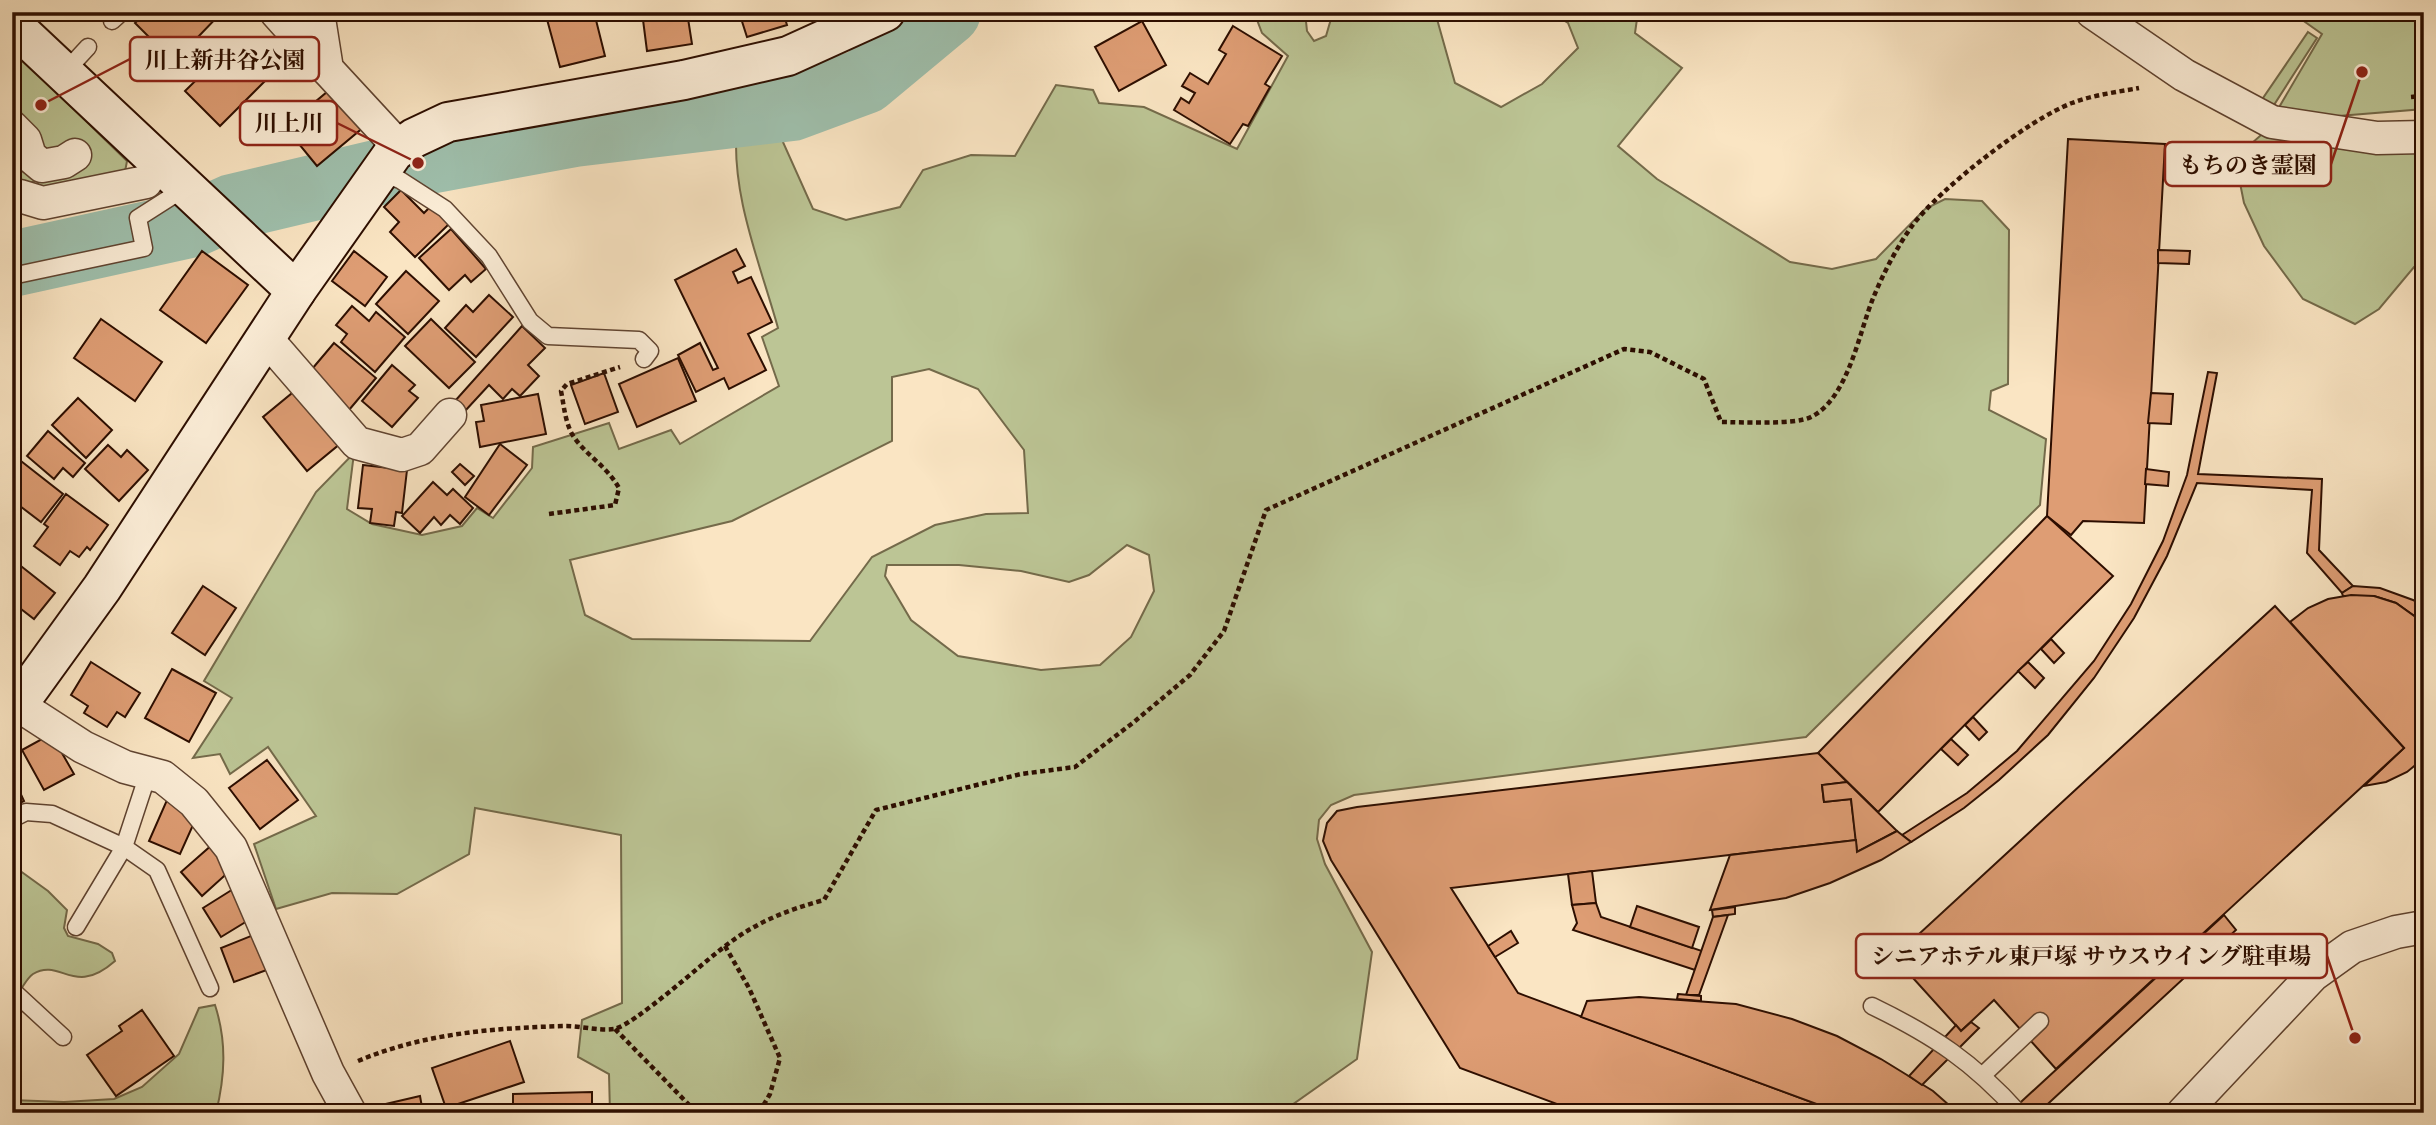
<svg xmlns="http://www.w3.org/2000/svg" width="2436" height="1125" font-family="'Libre Caslon Text','Noto Serif JP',serif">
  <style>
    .green { fill: #bcc595; stroke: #746a4a; stroke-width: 2; fill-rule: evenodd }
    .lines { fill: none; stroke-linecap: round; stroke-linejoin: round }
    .river { stroke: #9fc0ad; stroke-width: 66 }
    .building { fill: #de9d74; stroke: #2d0e00; stroke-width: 2 }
    .lane-casing { stroke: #604431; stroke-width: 19 }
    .street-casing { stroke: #604431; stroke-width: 35 }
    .secondary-casing { stroke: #2d0e00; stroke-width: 42 }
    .path { stroke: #2d0e00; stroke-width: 4.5; stroke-dasharray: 5 3.5; stroke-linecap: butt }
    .lane { stroke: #fceed8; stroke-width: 16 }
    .street { stroke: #fceed8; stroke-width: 32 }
    .secondary { stroke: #fceed8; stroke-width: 38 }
    .leader { fill: none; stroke: #8f2418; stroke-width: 2.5 }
    .callout-dot { fill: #8f2418; stroke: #fceed8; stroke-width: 2.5 }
    .callout { fill: #fceed8; stroke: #8f2418; stroke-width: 2.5 }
    .callout-label { font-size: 23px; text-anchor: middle; font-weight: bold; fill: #2d0e00 }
  </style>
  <rect width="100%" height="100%" fill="#fae5c3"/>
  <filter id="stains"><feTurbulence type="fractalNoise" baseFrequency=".00286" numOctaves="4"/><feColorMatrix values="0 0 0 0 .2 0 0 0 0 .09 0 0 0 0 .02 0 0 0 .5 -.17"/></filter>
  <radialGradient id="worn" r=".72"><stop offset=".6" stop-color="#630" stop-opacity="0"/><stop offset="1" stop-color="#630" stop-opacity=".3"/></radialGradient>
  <g class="green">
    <path d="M1254,12H1305L1307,31L1314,41L1326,36L1333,12H1435L1455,83L1501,107L1542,84L1578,48L1568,23L1550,12H1638L1635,33L1682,68L1618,146L1657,179L1790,262L1832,269L1876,259L1925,209L1945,199L1982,201L2009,230L2008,384L1991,391L1989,410L2046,439L2040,505L1806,737L1354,795L1331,805L1319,820L1317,839L1325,864L1372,952L1357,1059L1292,1105L1288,1113H610L609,1074L578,1057L582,1020L622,1003L621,835L475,808L469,854L397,894L332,893L276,909L254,844L316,816L268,747L230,774L220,754L193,758L232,698L204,681L316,492L354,453L347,509L372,524L422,535L462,526L477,508L493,518L532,468L533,447L609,423L619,449L671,430L680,444L779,386L762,337L778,328C760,263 730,193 737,124L774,122L813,209L846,220L900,207L923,170L971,155L1015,156L1056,85L1093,90L1099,103L1144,107L1237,149L1288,56L1262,33ZM929,369L978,389L1024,450L1028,513L986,514L935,525L872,557L810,641L632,639L585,615L570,560L732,521L892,441V377ZM1127,545L1149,555L1154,591L1131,637L1100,665L1041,670L958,656L911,620L885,576L887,565H959L1021,571L1069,582L1089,575Z"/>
    <path d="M2291,12H2424V109L2326,117L2278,109L2322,34Z"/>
    <path d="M2308,32L2317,38L2272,108L2261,101Z"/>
    <path d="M12,49L127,161L124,177L42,194L37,181L12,187Z"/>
    <path d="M2269,128L2424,146V267H2414L2379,309L2355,324L2303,299L2264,246L2244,203L2235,158Z"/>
    <path d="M12,865L48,891L67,910L64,928L68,936L98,944L112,953L115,961C73,998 61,957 33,974C27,978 23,987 19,992L12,985Z"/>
    <path d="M215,1005C227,1042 225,1076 216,1113H12V1100L64,1102L114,1099L142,1087L179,1054L199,1008Z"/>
  </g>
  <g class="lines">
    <path class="river" d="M12,264L194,224L232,207L418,163L574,134L792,108L865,81L948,12"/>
  </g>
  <g class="building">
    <path d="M146,12H222L174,62L135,23Z"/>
    <path d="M545,12H594L605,56L560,67Z"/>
    <path d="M642,12H687L692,44L647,51Z"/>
    <path d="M739,12H783L787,25L747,37Z"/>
    <path d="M1142,21L1166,65L1119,91L1095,47Z"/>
    <path d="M1233,26L1282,56L1265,84L1270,87L1248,126L1243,124L1230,144L1174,110L1181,98L1189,103L1195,93L1182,86L1190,73L1208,84L1226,54L1219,50Z"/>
    <path d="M237,40L271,75L220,126L185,91Z"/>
    <path d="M333,87L365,126L317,166L285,127Z"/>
    <path d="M2068,139L2165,144L2144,523L2083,521L2071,535L2047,516Z"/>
    <path d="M401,190L424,213L431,206L449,224L415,257L390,232L399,222L384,207Z"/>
    <path d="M451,229L486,269L471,282L465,275L449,290L419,258Z"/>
    <path d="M736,249L745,266L733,272L738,283L751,277L772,322L748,334L766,370L729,389L724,378L696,392L678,355L700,343L713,370L718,368L675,280Z"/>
    <path d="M2158,250L2190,251L2189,264L2158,263Z"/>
    <path d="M202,251L248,285L206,343L160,310Z"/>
    <path d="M354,251L387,277L365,306L332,281Z"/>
    <path d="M406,271L439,301L408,334L376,304Z"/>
    <path d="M489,295L513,317L476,357L445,328L466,305L473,312Z"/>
    <path d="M352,306L369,321L376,312L405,337L375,372L341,342L347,334L336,325Z"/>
    <path d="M101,319L162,362L135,401L74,358Z"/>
    <path d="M431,319L475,362L449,388L405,346Z"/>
    <path d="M522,326L545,348L528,365L539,376L520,396L512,389L503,399L489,385L465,411L455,401Z"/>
    <path d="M334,343L376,378L349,410L307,375Z"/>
    <path d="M678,358L696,401L637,427L619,384Z"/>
    <path d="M392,365L415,385L409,391L418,398L392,427L362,401Z"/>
    <path d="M2208,372L2217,373L2198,474L2322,479L2319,550L2353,586L2342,593L2307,553L2312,490L2197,483L2167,556L2134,618L2094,678L2048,735L1999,780L1964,808L1911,842L1902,835L1967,793L2017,751L2094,661L2131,604L2163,541L2187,475Z"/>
    <path d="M604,373L618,412L585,424L571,385Z"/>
    <path d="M297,389L341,443L307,471L263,417Z"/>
    <path d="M2151,393L2173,394L2171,424L2148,423Z"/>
    <path d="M538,394L546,434L480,447L476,422L484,421L481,405Z"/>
    <path d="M78,398L112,430L86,458L52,425Z"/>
    <path d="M48,431L85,463L73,477L63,468L54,479L27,456Z"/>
    <path d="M500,444L527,465L489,515L465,497Z"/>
    <path d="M108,445L121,457L127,450L148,470L119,501L85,469Z"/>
    <path d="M12,454L63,494L41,522L12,500Z"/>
    <path d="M460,464L474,476L465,485L452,472Z"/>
    <path d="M363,465L407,470L402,513L396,512L394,526L370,523L372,509L358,508Z"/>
    <path d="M2146,469L2169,472L2168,486L2145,484Z"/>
    <path d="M433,482L447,495L453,489L473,508L460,524L450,515L441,525L434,517L420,533L402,516Z"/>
    <path d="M66,494L108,525L90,550L87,547L79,557L70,551L60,565L34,546L48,527L44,524Z"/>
    <path d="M2047,516L2113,576L1878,812L1818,753Z"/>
    <path d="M12,559L55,593L34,619L12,602Z"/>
    <path d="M203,586L236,608L205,655L172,633Z"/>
    <path d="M2353,586L2380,588L2413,600L2424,607V623L2396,603L2374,596H2343L2342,593Z"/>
    <path d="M2351,595L2374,596L2396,603L2424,623V758L2407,772L2386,782L2364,786L2404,748L2290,622L2308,608L2328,599Z"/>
    <path d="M2275,606L2404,748L2056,1069L1994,1000L1961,1031L1894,957Z"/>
    <path d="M2051,639L2064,653L2054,663L2041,649Z"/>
    <path d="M91,662L140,693L125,717L117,712L107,727L84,713L88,706L71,695Z"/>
    <path d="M2028,662L2044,678L2035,688L2018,671Z"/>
    <path d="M172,669L216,693L189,742L145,718Z"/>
    <path d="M1973,717L1987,732L1979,740L1965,725Z"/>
    <path d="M51,734L74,774L44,790L22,750Z"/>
    <path d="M1951,739L1968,755L1958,765L1941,749Z"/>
    <path d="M1818,753L1847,782L1822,785L1824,802L1851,799L1856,840L1451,888L1518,993L1841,1113H1581L1460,1068L1331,860L1323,841L1327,823L1337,811L1357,807Z"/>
    <path d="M267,760L298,800L260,829L229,788Z"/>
    <path d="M12,775L24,801L12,807Z"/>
    <path d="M1847,782L1897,831L1857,852L1851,799L1824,802L1822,785Z"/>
    <path d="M167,800L198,814L180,854L149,841Z"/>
    <path d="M1897,831L1911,842L1881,860L1830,883L1786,898L1710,910L1730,855L1856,840L1857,852Z"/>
    <path d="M213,844L233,868L202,896L181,872Z"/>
    <path d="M1592,871L1596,903L1572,905L1568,874Z"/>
    <path d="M238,886L257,915L221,937L203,908Z"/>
    <path d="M1596,903L1601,917L1702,951L1695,970L1573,930L1577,923L1572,905Z"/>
    <path d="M1637,906L1699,927L1692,948L1630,927Z"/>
    <path d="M1735,907V914L1713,917L1712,910Z"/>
    <path d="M1728,915L1699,995H1686L1713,917Z"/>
    <path d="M2224,915L2236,930L2038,1113H2009Z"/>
    <path d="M1511,931L1518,943L1495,957L1488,946Z"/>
    <path d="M261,932L275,967L234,982L221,948Z"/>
    <path d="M1678,994L1701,996V1001L1677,999Z"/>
    <path d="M1639,997L1736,1004L1792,1019L1837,1036L1881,1059L1933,1091L1958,1113H1841L1581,1017L1587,1001Z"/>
    <path d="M142,1010L174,1056L116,1096L87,1055L122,1031L119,1026Z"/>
    <path d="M1971,1022L1979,1028L1922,1085L1909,1076L1956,1025L1961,1031Z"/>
    <path d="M510,1041L524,1082L446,1108L432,1068Z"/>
    <path d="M592,1092V1108H605V1113H513V1094Z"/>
    <path d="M420,1096L423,1113H379L377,1106Z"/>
  </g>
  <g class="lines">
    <defs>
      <g id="lane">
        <path d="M112,21L122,12"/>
        <path d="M64,73L88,47"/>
        <path d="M379,172L400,180L445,209L489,256L530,321L548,336L639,340L650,351L644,359"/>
        <path d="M12,276L144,248L138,218L185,188"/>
        <path d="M12,819L26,812L52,814L124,847L157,870L210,988"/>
        <path d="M76,927L124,847L148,774"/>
        <path d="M12,990L63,1037"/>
        <path d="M1872,1006C1934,1036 1973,1062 2019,1113"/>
        <path d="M1984,1074L2040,1021"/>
      </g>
      <g id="street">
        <path d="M276,12L327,69"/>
        <path d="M318,12L327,69L400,148"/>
        <path d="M2092,12L2184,75L2272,122L2377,138L2424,137"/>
        <path d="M12,127L25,140L30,156L42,166L64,162L75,155"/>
        <path d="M12,198L20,196L43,203L146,182"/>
        <path d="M265,337L357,443L402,455L420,449L450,415"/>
        <path d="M15,703L83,747L125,767L163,777L194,802L231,848L328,1073L350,1113"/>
        <path d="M2183,1113L2313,975L2352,947L2396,932L2424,927"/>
      </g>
      <g id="secondary">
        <path d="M12,24L296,291"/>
        <path d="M12,706L29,689L102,588L296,291L394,152L414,138L448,122L684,80L788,56L885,12"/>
      </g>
    </defs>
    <use href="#lane" class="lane-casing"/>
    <use href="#street" class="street-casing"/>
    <use href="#secondary" class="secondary-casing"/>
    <g class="path">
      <path d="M2411,97L2424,96"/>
      <path d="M549,514L615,505L619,488C607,466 584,454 572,434C565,421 564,406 561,391L567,384L620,367"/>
      <path d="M725,946L749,988L780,1058L770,1094L759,1113"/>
      <path d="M615,1029L697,1113"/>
      <path d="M358,1061C424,1033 495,1028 566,1026C581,1026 599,1031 614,1029C633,1026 705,961 724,947C756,922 787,910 824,900L876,810L1021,774L1075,767L1134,722L1190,675L1224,631L1266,510L1624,349L1650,352L1704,379L1721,422C1739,422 1796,425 1811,417C1849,398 1859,331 1874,296C1884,272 1897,247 1912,226C1939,189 2029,119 2072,103C2093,95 2117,92 2139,88"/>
    </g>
    <use href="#lane" class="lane"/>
    <use href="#street" class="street"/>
    <use href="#secondary" class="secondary"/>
  </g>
  <path class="leader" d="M41 105L130 59M418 163L337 123M2362 72L2331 164M2355 1038L2327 956"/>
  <g class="callout-dot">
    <circle cx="41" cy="105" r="7"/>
    <circle cx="418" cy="163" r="7"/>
    <circle cx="2362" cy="72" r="7"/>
    <circle cx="2355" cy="1038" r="7"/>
  </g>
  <g class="callout">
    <rect x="130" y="37" width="189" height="44" rx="7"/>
    <rect x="240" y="101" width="97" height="44" rx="7"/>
    <rect x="2165" y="142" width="166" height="44" rx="7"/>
    <rect x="1856" y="934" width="471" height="44" rx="7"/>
  </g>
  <g class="callout-label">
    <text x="225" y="68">川上新井谷公園</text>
    <text x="289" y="131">川上川</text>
    <text x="2248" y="173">もちのき霊園</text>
    <text x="2091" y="964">シニアホテル東戸塚 サウスウイング駐車場</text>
  </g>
  <rect width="2436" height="1125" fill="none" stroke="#fae5c3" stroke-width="42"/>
  <rect x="14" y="14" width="2408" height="1097" fill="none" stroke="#2d0e00" stroke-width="3.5"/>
  <rect x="21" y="21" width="2394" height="1083" fill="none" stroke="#2d0e00" stroke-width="2"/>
  <rect width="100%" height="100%" filter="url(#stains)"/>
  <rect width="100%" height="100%" fill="url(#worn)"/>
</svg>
